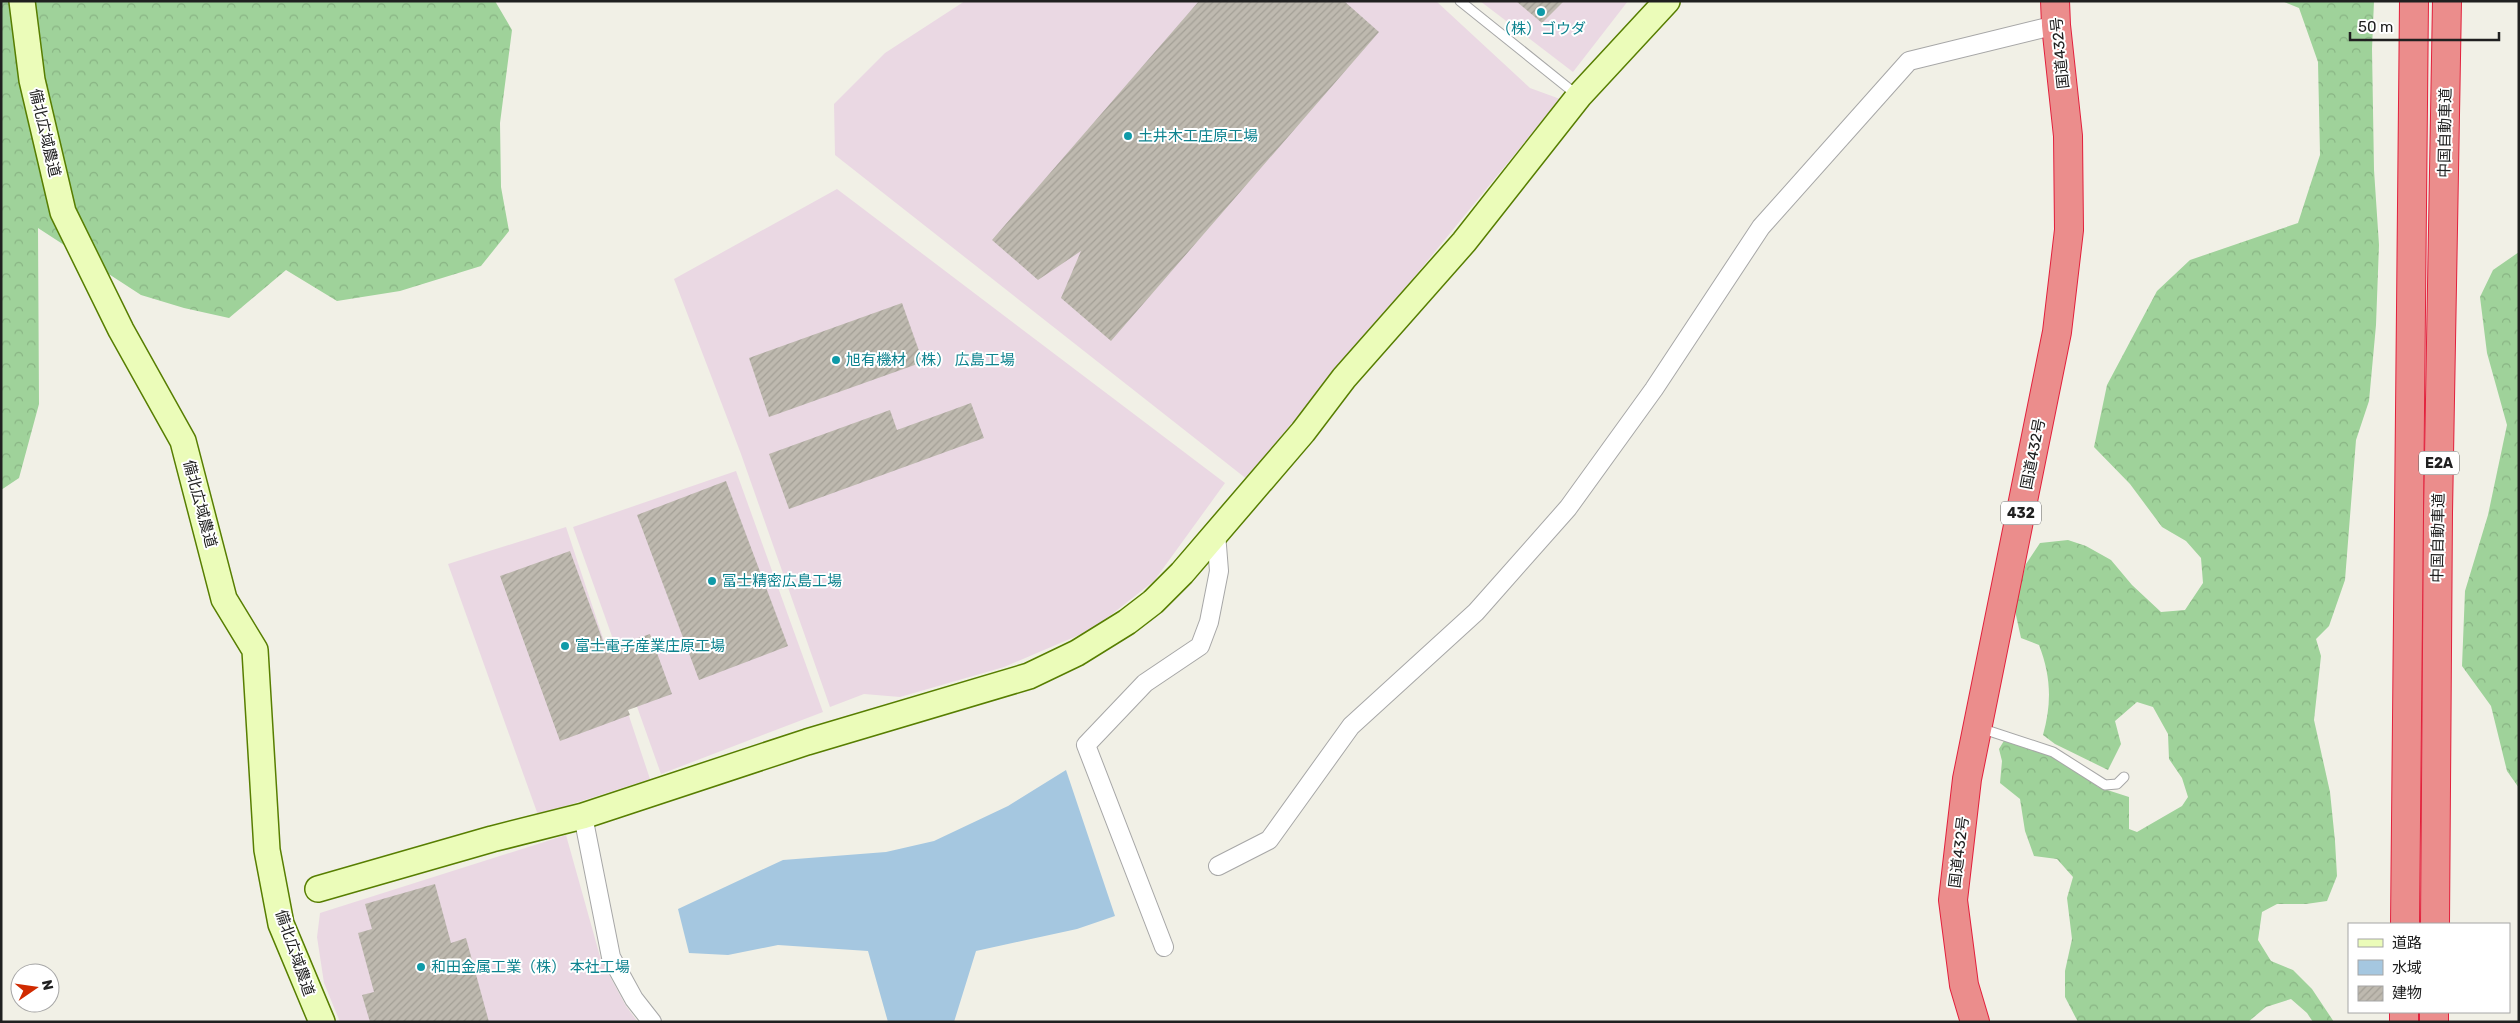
<svg xmlns="http://www.w3.org/2000/svg" width="2520" height="1023" font-family="Rubik,'Noto Sans JP',sans-serif">
  <style>
    .industrial { fill: #ead8e3 }
    .forest { fill: url(#forest-crowns) }
    .water { fill: #a5c7e0 }
    .building { fill: url(#building-hatch) }
    .lines { fill: none; stroke-linecap: round; stroke-linejoin: round }
    .lane-casing { stroke: #a7a7a7; stroke-width: 11 }
    .street-casing { stroke: #a7a7a7; stroke-width: 20 }
    .secondary-casing { stroke: #577e01; stroke-width: 28 }
    .highway-casing { stroke: #e2203c; stroke-width: 30 }
    .lane { stroke: #fff; stroke-width: 9 }
    .street { stroke: #fff; stroke-width: 18 }
    .secondary { stroke: #ebfcb9; stroke-width: 25 }
    .highway { stroke: #eb8d8c; stroke-width: 28 }
    .culture-dot { fill: #0f9aa8; stroke: #fff; stroke-width: 2 }
    .labels { text-anchor: middle; dominant-baseline: central; stroke-width: 4; stroke-linejoin: round; paint-order: stroke }
    .shield { fill: #fff; stroke: #636363; stroke-width: 1 }
    .shield-label { font-size: 14px; font-weight: bold; fill: #202020 }
    .culture-label { font-size: 15px; fill: #0d838f; stroke: #fff; text-anchor: start }
    .street-label { font-size: 15px; fill: #202020; stroke: #fff }
  </style>
  <defs>
    <pattern id="forest-crowns" width="20" height="18" patternUnits="userSpaceOnUse" patternTransform="scale(1.25)"><rect width="20" height="18" fill="#9fd29a"/><path d="M2 6a3 3 0 1 1 6 0M12 15a3 3 0 1 1 6 0" fill="none" stroke="#89b484"/></pattern>
    <pattern id="building-hatch" width="6" height="6" patternUnits="userSpaceOnUse" patternTransform="scale(1.25)"><rect width="6" height="6" fill="#beb9af"/><path d="M-1 1l2-2M0 6l6-6M5 7l2-2" fill="none" stroke="#a39f96"/></pattern>
  </defs>
  <rect width="100%" height="100%" fill="#f1f0e6"/>
  <g class="industrial">
    <path d="M965,1H1436L1530,88L1560,99L1248,480L835,155L834,104L885,53Z"/>
    <path d="M1480,1H1628L1573,72Z"/>
    <path d="M837,189L1225,483L1154,581L1093,629L1004,667L900,697L864,694L830,707L741,454L674,279Z"/>
    <path d="M736,471L823,712L661,774L573,527Z"/>
    <path d="M566,527L650,779L538,815L448,564Z"/>
    <path d="M566,835L601,960L626,1006L638,1022H340L324,983L317,937L320,913Z"/>
  </g>
  <g class="forest">
    <path d="M1,1H495L512,30L500,123L501,187L509,231L481,266L400,291L337,301L286,270L229,318L184,308L141,295L38,228L39,404L19,478L1,490Z"/>
    <path d="M2282,1H2374L2372,49L2374,170L2379,245L2376,325L2369,401L2356,440L2345,580L2329,626L2316,639L2321,656L2314,720L2330,792L2335,841L2337,876L2327,901L2306,904H2277L2262,912L2258,940L2271,961L2293,970L2312,989L2334,1022H2313L2307,1013L2291,999L2266,1007L2248,1022H2078L2065,997V971L2072,939L2067,898L2073,877L2057,859L2034,856L2025,831L2020,799L2000,783L2002,761L1999,749L2005,739L2039,749L2085,775L2098,787L2129,797V829L2137,832L2182,806L2188,797L2182,778L2169,759L2168,734L2153,707L2137,702L2115,721L2121,744L2108,770L2055,744L2043,735C2052,703 2051,676 2039,645L2021,638L2014,606L2026,564L2040,543L2068,540L2086,546L2111,560L2132,585L2161,612L2185,610L2203,583L2201,558L2186,541L2162,527L2130,484L2094,447L2107,385L2157,291L2190,260L2298,223L2320,155L2318,62L2299,8Z"/>
    <path d="M2519,252V788L2507,771L2491,706L2462,666L2465,591L2488,515L2507,425L2487,353L2480,297L2493,270Z"/>
  </g>
  <path class="water" d="M1066,770L1115,916L1077,929L976,951L954,1022H888L868,951L778,945L728,955L689,953L678,909L783,860L886,852L934,841L1008,806Z"/>
  <g class="building">
    <path d="M1199,1H1344L1379,32L1111,341L1061,298L1081,251L1038,280L992,240Z"/>
    <path d="M1516,1H1564L1542,23Z"/>
    <path d="M902,303L923,362L769,417L749,358Z"/>
    <path d="M971,403L984,438L789,509L769,454L890,410L897,430Z"/>
    <path d="M726,481L788,646L699,680L637,515Z"/>
    <path d="M570,551L606,649L650,634L672,694L628,710L630,715L560,741L500,576Z"/>
    <path d="M435,884L451,943L466,938L489,1022H370L362,995L374,992L358,933L372,929L365,904Z"/>
  </g>
  <g class="lines">
    <defs>
      <g id="lane">
        <path d="M1460,1L1577,95"/>
        <path d="M1980,728L2053,752L2105,785L2117,784L2124,777"/>
      </g>
      <g id="street">
        <path d="M583,816L611,957L634,999L652,1022"/>
        <path d="M1218,866L1269,840L1351,726L1476,612L1568,508L1654,389L1761,227L1909,61L2056,25"/>
        <path d="M1164,947L1086,745L1145,683L1200,646L1209,622L1219,571L1216,533"/>
      </g>
      <g id="secondary">
        <path d="M22,1L32,80L63,212L121,330L183,441L224,599L255,650L267,850L281,924L322,1022"/>
        <path d="M318,889L492,839L583,816L807,742L1029,676L1077,653L1127,622L1153,602L1182,573L1303,432L1344,378L1464,242L1579,96L1667,1"/>
      </g>
      <g id="highway">
        <path d="M2405,924L2414,1"/>
        <path d="M2435,924L2438,513L2447,1"/>
        <path d="M1975,1022L1964,985L1953,900L1967,779L2057,332L2069,230L2068,136L2056,25L2055,1"/>
        <path d="M2404,1022V1012"/>
        <path d="M2434,1022V1012"/>
      </g>
    </defs>
    <use href="#lane" class="lane-casing"/>
    <use href="#street" class="street-casing"/>
    <use href="#secondary" class="secondary-casing"/>
    <use href="#highway" class="highway-casing"/>
    <use href="#lane" class="lane"/>
    <use href="#street" class="street"/>
    <use href="#secondary" class="secondary"/>
    <use href="#highway" class="highway"/>
  </g>
  <g class="culture-dot">
    <circle cx="1541" cy="12" r="5"/>
    <circle cx="1128" cy="136" r="5"/>
    <circle cx="836" cy="360" r="5"/>
    <circle cx="712" cy="581" r="5"/>
    <circle cx="565" cy="646" r="5"/>
    <circle cx="421" cy="967" r="5"/>
  </g>
  <g class="labels">
    <g class="shield">
      <rect x="2419" y="451.5" width="40" height="23" rx="4"/>
      <rect x="2001" y="501.5" width="40" height="23" rx="4"/>
    </g>
    <g class="shield-label">
      <text x="2439" y="463">E2A</text>
      <text x="2021" y="513">432</text>
    </g>
    <g class="culture-label">
      <text x="1541" y="29" text-anchor="middle">（株）ゴウダ</text>
      <text x="1138" y="136">土井木工庄原工場</text>
      <text x="846" y="360">旭有機材（株） 広島工場</text>
      <text x="722" y="581">冨士精密広島工場</text>
      <text x="575" y="646">富士電子産業庄原工場</text>
      <text x="431" y="967">和田金属工業（株） 本社工場</text>
    </g>
    <g class="street-label">
      <text transform="translate(2060 53) rotate(-96)">国道432号</text>
      <text transform="translate(45 133) rotate(77)">備北広域農道</text>
      <text transform="translate(2445 133) rotate(-89)">中国自動車道</text>
      <text transform="translate(2033 454) rotate(-79)">国道432号</text>
      <text transform="translate(200 504) rotate(75)">備北広域農道</text>
      <text transform="translate(2438 538) rotate(-89)">中国自動車道</text>
      <text transform="translate(1959 852) rotate(-83)">国道432号</text>
      <text transform="translate(295 953) rotate(71)">備北広域農道</text>
    </g>
  </g>
  <rect width="2520" height="1023" fill="none" stroke="#202020" stroke-width="5"/>
  <rect x="2348" y="923" width="162" height="90" fill="#ffffff" stroke="#a6a6a6"/>
  <rect x="2358" y="939" width="25" height="8" fill="#ebfcb9" stroke="#a6a6a6"/>
  <text x="2392" y="948" font-size="15" fill="#202020">道路</text>
  <rect x="2358" y="960" width="25" height="15" fill="#a5c7e0" stroke="#a6a6a6"/>
  <text x="2392" y="973" font-size="15" fill="#202020">水域</text>
  <rect x="2358" y="986" width="25" height="15" fill="url(#building-hatch)" stroke="#a6a6a6"/>
  <text x="2392" y="998" font-size="15" fill="#202020">建物</text>
  <g transform="translate(35 988) rotate(77)"><circle r="24" fill="#ffffff" stroke="#a6a6a6"/>
  <path d="M0-4L9 19L0 12L-9 19Z" fill="#d02a00"/>
  <text y="-8" font-size="14" font-weight="bold" text-anchor="middle" fill="#202020">N</text>
  </g>
  <path d="M2350 32v8h149v-8" fill="none" stroke="#202020" stroke-width="2.5"/>
  <text x="2358" y="32" font-size="15" fill="#202020" stroke="#ffffff" stroke-width="4" paint-order="stroke">50 m</text>
</svg>
